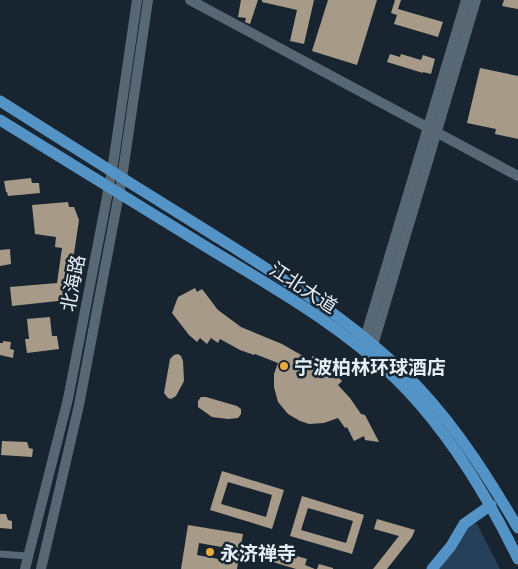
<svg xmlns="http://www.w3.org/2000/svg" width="518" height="569" font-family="'Titillium Web','Noto Sans SC',sans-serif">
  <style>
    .green { fill: #244159 }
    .building { fill: #a79a89; fill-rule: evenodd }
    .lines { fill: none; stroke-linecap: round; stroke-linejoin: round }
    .street { stroke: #586774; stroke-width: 7 }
    .secondary { stroke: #586774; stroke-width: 10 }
    .primary { stroke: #5493c6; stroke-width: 11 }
    .poi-dot { fill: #ebaa39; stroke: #182530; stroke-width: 2 }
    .labels { text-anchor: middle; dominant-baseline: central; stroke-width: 5; stroke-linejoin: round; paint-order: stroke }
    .street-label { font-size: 19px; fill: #e5eef6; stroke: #182530 }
    .poi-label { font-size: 19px; font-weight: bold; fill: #e5eef6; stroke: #182530; text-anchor: start }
  </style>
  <rect width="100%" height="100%" fill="#182530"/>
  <path class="green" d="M470,523L477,524L500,569H436Z"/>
  <g class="building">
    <path d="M241,0H258L250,24L245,22L246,18L238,17Z"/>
    <path d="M262,0H314L304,44L290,41L297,10L262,2Z"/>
    <path d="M328,0H377L357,65L312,51Z"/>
    <path d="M395,0H401L398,9L443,22L438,37L394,24L397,15L391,13Z"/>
    <path d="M504,0H518V9L502,6Z"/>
    <path d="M390,54L400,57L401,54L421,60L423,55L435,59L431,74L423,72V73L387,62Z"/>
    <path d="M480,68L518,76V139L495,134L496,129L467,123Z"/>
    <path d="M31,178L32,183H39L40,193L8,196L7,192H6L4,181Z"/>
    <path d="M68,202L69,207H74L79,220L67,300L12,306L10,287L57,283L62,248L55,247L56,237L35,234L32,205Z"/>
    <path d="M10,249L11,264L0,266V250Z"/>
    <path d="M195,288L197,292L202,289L218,310L241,327L282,344L310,360L313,356L319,360L316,364L332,378L336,375L342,381L338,385L350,398L361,414L365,415L379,442L365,440L364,436L354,441L347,427L345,428L338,418L324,423L309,424L300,421L288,414L278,402L274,387V374L278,363L255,354L254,355L240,350L220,339L218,343L211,338L207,344L200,338L197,342L189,335L172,313L178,297Z"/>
    <path d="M50,317L52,336H57L59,349L27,353L25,339H29L27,319Z"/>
    <path d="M3,341L11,342L10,349L14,350L13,358L0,355V343H3Z"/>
    <path d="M178,354L181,356L183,361L184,381L176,396L171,399L168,398L164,393L170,359L174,355Z"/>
    <path d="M201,397H206L237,406L241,409V414L238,418L228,419L212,417L198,407V401Z"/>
    <path d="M2,441L27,442L29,448L33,449L32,457L1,455Z"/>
    <path d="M222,471L284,490L272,529L210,510ZM228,482L272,495L266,517L221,504Z"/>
    <path d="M302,496L364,515L352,554L290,536ZM308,508L353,521L346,543L301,530Z"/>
    <path d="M0,514H6L8,520L12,521V529L0,528Z"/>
    <path d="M377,519L415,530L412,537L387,569H373L399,536L374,529Z"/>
    <path d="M188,525L243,534L237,569H181ZM199,543L227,548L224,560L197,555Z"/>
    <path d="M266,547L307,559L305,565L315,569H296L263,559Z"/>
    <path d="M319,564L333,568V569H317Z"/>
  </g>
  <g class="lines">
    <path class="street" d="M0,554L26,556"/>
    <g class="secondary">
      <path d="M190,0L518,176"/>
      <path d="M366,344L365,338L466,0"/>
      <path d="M369,350L373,345L476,0"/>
      <path d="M25,569L68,399L112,171L137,0"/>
      <path d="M41,569L79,405L122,178L148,0"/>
    </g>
    <g class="primary">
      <path d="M0,101C71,146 141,190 212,234C285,280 360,325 420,389C459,431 489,479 518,528"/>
      <path d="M0,120C71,164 142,207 213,251C276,289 341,326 395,378C446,428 487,495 518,559"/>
      <path d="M432,569L451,546L464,524L491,505"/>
    </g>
  </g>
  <g class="poi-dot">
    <circle cx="284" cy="366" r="5"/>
    <circle cx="210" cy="552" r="5"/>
  </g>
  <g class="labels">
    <g class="street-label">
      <text transform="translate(72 283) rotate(-79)">北海路</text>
      <text transform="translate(304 287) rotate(33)">江北大道</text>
    </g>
    <g class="poi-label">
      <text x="294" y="366">宁波柏林环球酒店</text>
      <text x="220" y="552">永济禅寺</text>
    </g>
  </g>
</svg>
